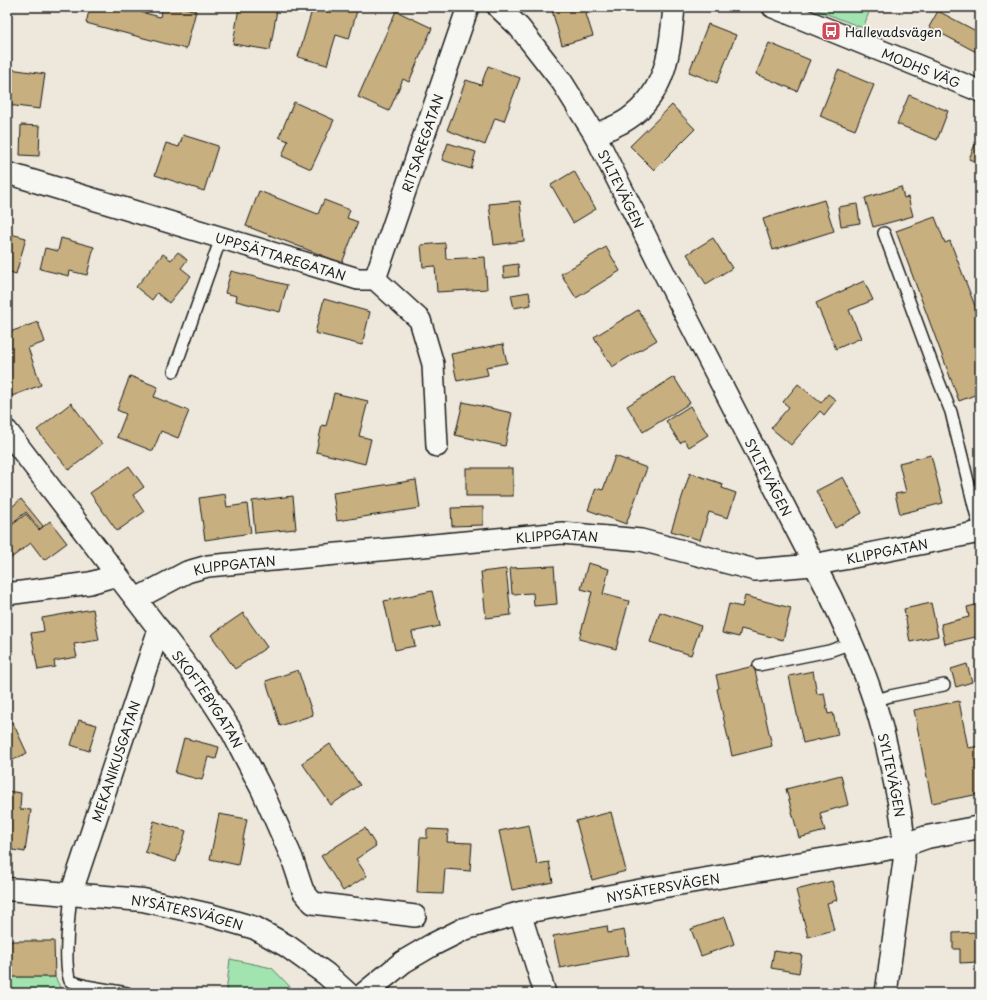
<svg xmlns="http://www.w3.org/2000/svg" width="987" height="1000" font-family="'Playpen Sans',sans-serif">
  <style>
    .green { fill: #a2e4af; stroke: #5f8066 }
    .building { fill: #c7af7f; stroke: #1c1c1c }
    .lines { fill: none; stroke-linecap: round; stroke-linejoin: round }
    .service-casing { stroke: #1c1c1c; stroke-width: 14 }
    .minor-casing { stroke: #1c1c1c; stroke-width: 24 }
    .tertiary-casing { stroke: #1c1c1c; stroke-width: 25 }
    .service { stroke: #f6f6f2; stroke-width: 11 }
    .minor { stroke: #f6f6f2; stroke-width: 21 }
    .tertiary { stroke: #f6f6f2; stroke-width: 22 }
    .labels { text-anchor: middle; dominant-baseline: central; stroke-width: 3.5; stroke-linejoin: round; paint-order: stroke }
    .poi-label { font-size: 13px; fill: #1c1c1c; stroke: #f6f6f2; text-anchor: start }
    .street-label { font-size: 13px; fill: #1c1c1c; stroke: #f6f6f2 }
  </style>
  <rect width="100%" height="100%" fill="#ede8db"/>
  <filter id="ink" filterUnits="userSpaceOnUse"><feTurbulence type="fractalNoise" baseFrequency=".025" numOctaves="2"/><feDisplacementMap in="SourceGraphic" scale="8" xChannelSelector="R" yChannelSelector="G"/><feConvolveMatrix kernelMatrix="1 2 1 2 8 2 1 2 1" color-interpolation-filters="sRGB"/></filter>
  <g filter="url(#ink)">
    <g class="green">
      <path d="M809,7H871L863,28Z"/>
      <path d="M230,959L272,968L296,993H226Z"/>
      <path d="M7,977H55L63,993H7Z"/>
    </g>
    <g class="building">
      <path d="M90,7H122L160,17L162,7H182L196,11L186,49L86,23Z"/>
      <path d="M239,7H257L277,10L270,50L233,44Z"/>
      <path d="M313,7H358L349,39L336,35L327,65L298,57Z"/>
      <path d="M551,7H606V8L586,14L593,36L562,45Z"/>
      <path d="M396,11L432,28L409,82L403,79L389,111L358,97Z"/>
      <path d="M938,11L976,31L980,23V54L929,27Z"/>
      <path d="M708,24L736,35L717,83L689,72Z"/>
      <path d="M769,43L810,60L797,91L756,74Z"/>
      <path d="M488,66L520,78L504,121L495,118L485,145L447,130L466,80L481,85Z"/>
      <path d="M10,69L45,74L40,109L7,105Z"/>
      <path d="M838,70L874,85L855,130L820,116Z"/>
      <path d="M909,95L948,111L937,140L897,124Z"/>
      <path d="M294,102L334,120L311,169L282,156L288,141L279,137Z"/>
      <path d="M672,105L695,129L654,170L630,146Z"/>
      <path d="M21,125L40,126L39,156L20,155Z"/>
      <path d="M980,132V164L969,159Z"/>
      <path d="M183,135L218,146L204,191L155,175L166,143L179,147Z"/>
      <path d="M448,143L476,152L471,169L442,160Z"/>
      <path d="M574,171L596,209L573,223L551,185Z"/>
      <path d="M901,187L904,198L908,197L913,216L873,227L865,198Z"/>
      <path d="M259,191L318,214L324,200L350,210L347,218L358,222L342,263L246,226Z"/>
      <path d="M824,200L834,231L773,250L763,219Z"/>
      <path d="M520,201L524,241L494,245L489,204Z"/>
      <path d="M857,204L860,223L841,226L838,207Z"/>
      <path d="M935,217L945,243L950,241L980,319V393L959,401L896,231Z"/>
      <path d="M7,233L26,238L16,274L7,271Z"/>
      <path d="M61,238L94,247L87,275L70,271L69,276L40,269L45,248L58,251Z"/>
      <path d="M713,238L732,268L706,284L687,254Z"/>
      <path d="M445,243L446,259L485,257L487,289L437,292L435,266L423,267L421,245Z"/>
      <path d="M606,247L620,271L576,298L561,274Z"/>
      <path d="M178,252L187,260L181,268L191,276L169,303L157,293L152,300L136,287L163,254L171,260Z"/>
      <path d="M518,264L519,276L504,278L503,266Z"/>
      <path d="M231,271L287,285L280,312L236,301L237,296L225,293Z"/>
      <path d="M864,281L873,300L849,310L861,338L836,349L816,303Z"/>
      <path d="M529,292L531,305L514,308L511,295Z"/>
      <path d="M324,299L370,312L362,345L315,333Z"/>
      <path d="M638,310L657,340L612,367L594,337Z"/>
      <path d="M38,322L45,342L28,348L41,385L12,396L7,381V333Z"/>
      <path d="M503,344L507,363L486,367L488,375L457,381L451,354Z"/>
      <path d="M130,376L158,387L154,397L189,411L178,438L161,431L153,451L117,437L126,414L117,410Z"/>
      <path d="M674,377L690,403L643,432L627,406Z"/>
      <path d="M798,384L821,403L828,394L836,400L824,415L820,411L791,445L771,428L789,407L783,402Z"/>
      <path d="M334,393L368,401L359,436L371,439L365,464L316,452L322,425L326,426Z"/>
      <path d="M463,402L512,413L505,446L455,435Z"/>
      <path d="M71,403L102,444L69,470L37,430Z"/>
      <path d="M690,406L708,435L689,447L684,440L680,443L666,421Z"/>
      <path d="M931,455L943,503L900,514L895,494L906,492L899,463Z"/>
      <path d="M615,456L647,468L626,524L588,510L596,488L603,490Z"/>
      <path d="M129,466L144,487L133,495L144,512L117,531L90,493Z"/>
      <rect x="466" y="468" width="47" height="28"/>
      <path d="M690,473L723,484L722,488L736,493L728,518L709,512L700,540L671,531Z"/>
      <path d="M843,477L862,513L835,528L816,491Z"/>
      <path d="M416,480L420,508L337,521L333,493Z"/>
      <path d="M225,494L227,507L247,504L251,533L205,540L199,498Z"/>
      <path d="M293,496L296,529L255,533L252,501Z"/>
      <path d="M21,499L43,526L40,529L26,512L7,527V511Z"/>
      <path d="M483,507V525L452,526L451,508Z"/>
      <path d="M26,514L39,530L50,521L67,543L44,560L31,543L7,561V529Z"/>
      <path d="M588,563L609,569L603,594L629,601L616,649L579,639L592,592L581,589Z"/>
      <path d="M554,566L557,604L534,606L533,593L512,594L510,568Z"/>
      <path d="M506,569L511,615L486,618L481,572Z"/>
      <path d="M432,591L440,626L412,632L415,646L395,650L384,601Z"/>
      <path d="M745,596L791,608L783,640L741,629L739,637L722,633L729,604L742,607Z"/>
      <path d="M931,603L938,636L910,642L904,609Z"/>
      <path d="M980,604V636L945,644L941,624L969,617L967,607Z"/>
      <path d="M93,609L99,640L74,644L77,657L54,661L55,667L38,670L31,633L44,631L42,618Z"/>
      <path d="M660,612L701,626L691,655L650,642Z"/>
      <path d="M243,613L267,647L235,669L211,635Z"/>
      <path d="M967,664L972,682L956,687L951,669Z"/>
      <path d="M754,666L772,746L732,756L717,689L719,688L716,675Z"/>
      <path d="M298,670L313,715L280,726L266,681Z"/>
      <path d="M813,671L817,694L824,693L828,714L833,713L838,735L803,743L789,676Z"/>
      <path d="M959,701L968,748L980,746V794L932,803L914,710Z"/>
      <path d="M79,720L97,725L89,751L71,745Z"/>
      <path d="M12,721L27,753L7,763V723Z"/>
      <path d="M184,738L219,747L216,759L208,757L202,780L175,773Z"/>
      <path d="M330,744L360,785L331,805L302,763Z"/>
      <path d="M841,775L848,805L820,813L825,831L799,838L786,789Z"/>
      <path d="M7,791L21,793L20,809L31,810L25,852L7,849Z"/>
      <path d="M611,812L626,871L592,880L576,821Z"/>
      <path d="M219,814L247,819L238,865L210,859Z"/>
      <path d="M154,821L186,831L176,862L145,852Z"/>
      <path d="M529,825L537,864L549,862L553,882L512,890L499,831Z"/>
      <path d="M365,828L376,846L356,859L367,876L343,891L321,856Z"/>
      <path d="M427,829L448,830L447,842L472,843L470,871L445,869L443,894L417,893L420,838H427Z"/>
      <path d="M832,881L837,900L827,903L834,930L808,937L796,890Z"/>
      <path d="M725,917L734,944L701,956L691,929Z"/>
      <path d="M607,926L608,933L624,930L629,955L560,968L553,936Z"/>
      <path d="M980,932V962L960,963V949H953V933Z"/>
      <path d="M7,941H54L55,977H7Z"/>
      <path d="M774,951L802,955L799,973L771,968Z"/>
    </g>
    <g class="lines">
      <defs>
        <g id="service">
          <path d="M884,233L934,369L951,412L980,530"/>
          <path d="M174,371L221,238"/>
          <path d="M759,665L829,651L852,643"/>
          <path d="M874,701L890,696L944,685"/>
          <path d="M71,894C69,915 63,963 70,981L86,986L127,993"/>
        </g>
        <g id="minor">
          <path id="s1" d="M498,7L519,27L562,82L595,135L660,265L831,597C845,628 860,659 871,692C881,720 888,751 894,780C900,807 905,833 904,861L886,993"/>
          <path id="s2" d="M773,7L980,91"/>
          <path d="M595,135C605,130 618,126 628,119C667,92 670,50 674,7"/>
          <path id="s3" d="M7,173L358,279H375L420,320L433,364L437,446"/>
          <path id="s4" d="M375,279L468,7"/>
          <path id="s5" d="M7,431L203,687L232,732L262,790L292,858L303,891L313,903L415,916"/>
          <path d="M7,594L90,583L117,575"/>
          <path id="s6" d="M136,599L187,572L208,566L562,533L641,540L755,570L813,565L980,532"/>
          <path id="s7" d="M71,894L159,629"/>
          <path d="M520,913L545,993"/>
        </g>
        <g id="tertiary">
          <path id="s8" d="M7,889L143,900L210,915L255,928L287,946L326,974L347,993"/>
          <path id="s9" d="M365,993L403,962L432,945L464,929L520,913L659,887L881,850L904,845L927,837L980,827"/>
        </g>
      </defs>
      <use href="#service" class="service-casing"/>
      <use href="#minor" class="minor-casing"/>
      <use href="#tertiary" class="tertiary-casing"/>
      <use href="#service" class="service"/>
      <use href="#minor" class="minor"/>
      <use href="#tertiary" class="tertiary"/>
    </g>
  </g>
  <defs>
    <symbol id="bus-square" viewBox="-11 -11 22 22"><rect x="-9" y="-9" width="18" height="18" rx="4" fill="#d1495b" stroke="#f6f6f2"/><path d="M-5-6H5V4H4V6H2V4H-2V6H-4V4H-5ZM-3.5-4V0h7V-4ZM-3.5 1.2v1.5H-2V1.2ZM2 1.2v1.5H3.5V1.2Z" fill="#fff"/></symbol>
  </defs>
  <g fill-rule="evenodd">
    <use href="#bus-square" x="820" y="20" width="22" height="22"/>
  </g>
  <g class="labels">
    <g class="poi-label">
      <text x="845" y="31">Hallevadsvägen</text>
    </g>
    <g class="street-label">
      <text stroke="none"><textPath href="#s2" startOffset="160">MODHS VÄG</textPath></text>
      <text stroke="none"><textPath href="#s4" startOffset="144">RITSAREGATAN</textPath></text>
      <text stroke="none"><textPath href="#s1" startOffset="221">SYLTEVÄGEN</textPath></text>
      <text stroke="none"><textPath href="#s3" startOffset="286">UPPSÄTTAREGATAN</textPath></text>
      <text stroke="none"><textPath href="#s1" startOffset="545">SYLTEVÄGEN</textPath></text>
      <text stroke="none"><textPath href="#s6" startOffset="430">KLIPPGATAN</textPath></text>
      <text stroke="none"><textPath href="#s6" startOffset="766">KLIPPGATAN</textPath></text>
      <text stroke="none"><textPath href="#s6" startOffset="106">KLIPPGATAN</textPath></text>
      <text stroke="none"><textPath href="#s5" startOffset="335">SKOFTEBYGATAN</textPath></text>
      <text stroke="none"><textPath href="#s7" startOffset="140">MEKANIKUSGATAN</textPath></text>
      <text stroke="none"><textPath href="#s1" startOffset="869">SYLTEVÄGEN</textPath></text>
      <text stroke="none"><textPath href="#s9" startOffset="322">NYSÄTERSVÄGEN</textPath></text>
      <text stroke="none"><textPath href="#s8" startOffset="182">NYSÄTERSVÄGEN</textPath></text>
    </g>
  </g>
  <rect width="987" height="1000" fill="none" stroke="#f6f6f2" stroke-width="24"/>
  <rect x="12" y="12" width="963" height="976" fill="none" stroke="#1c1c1c" stroke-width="1.5" filter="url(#ink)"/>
</svg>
